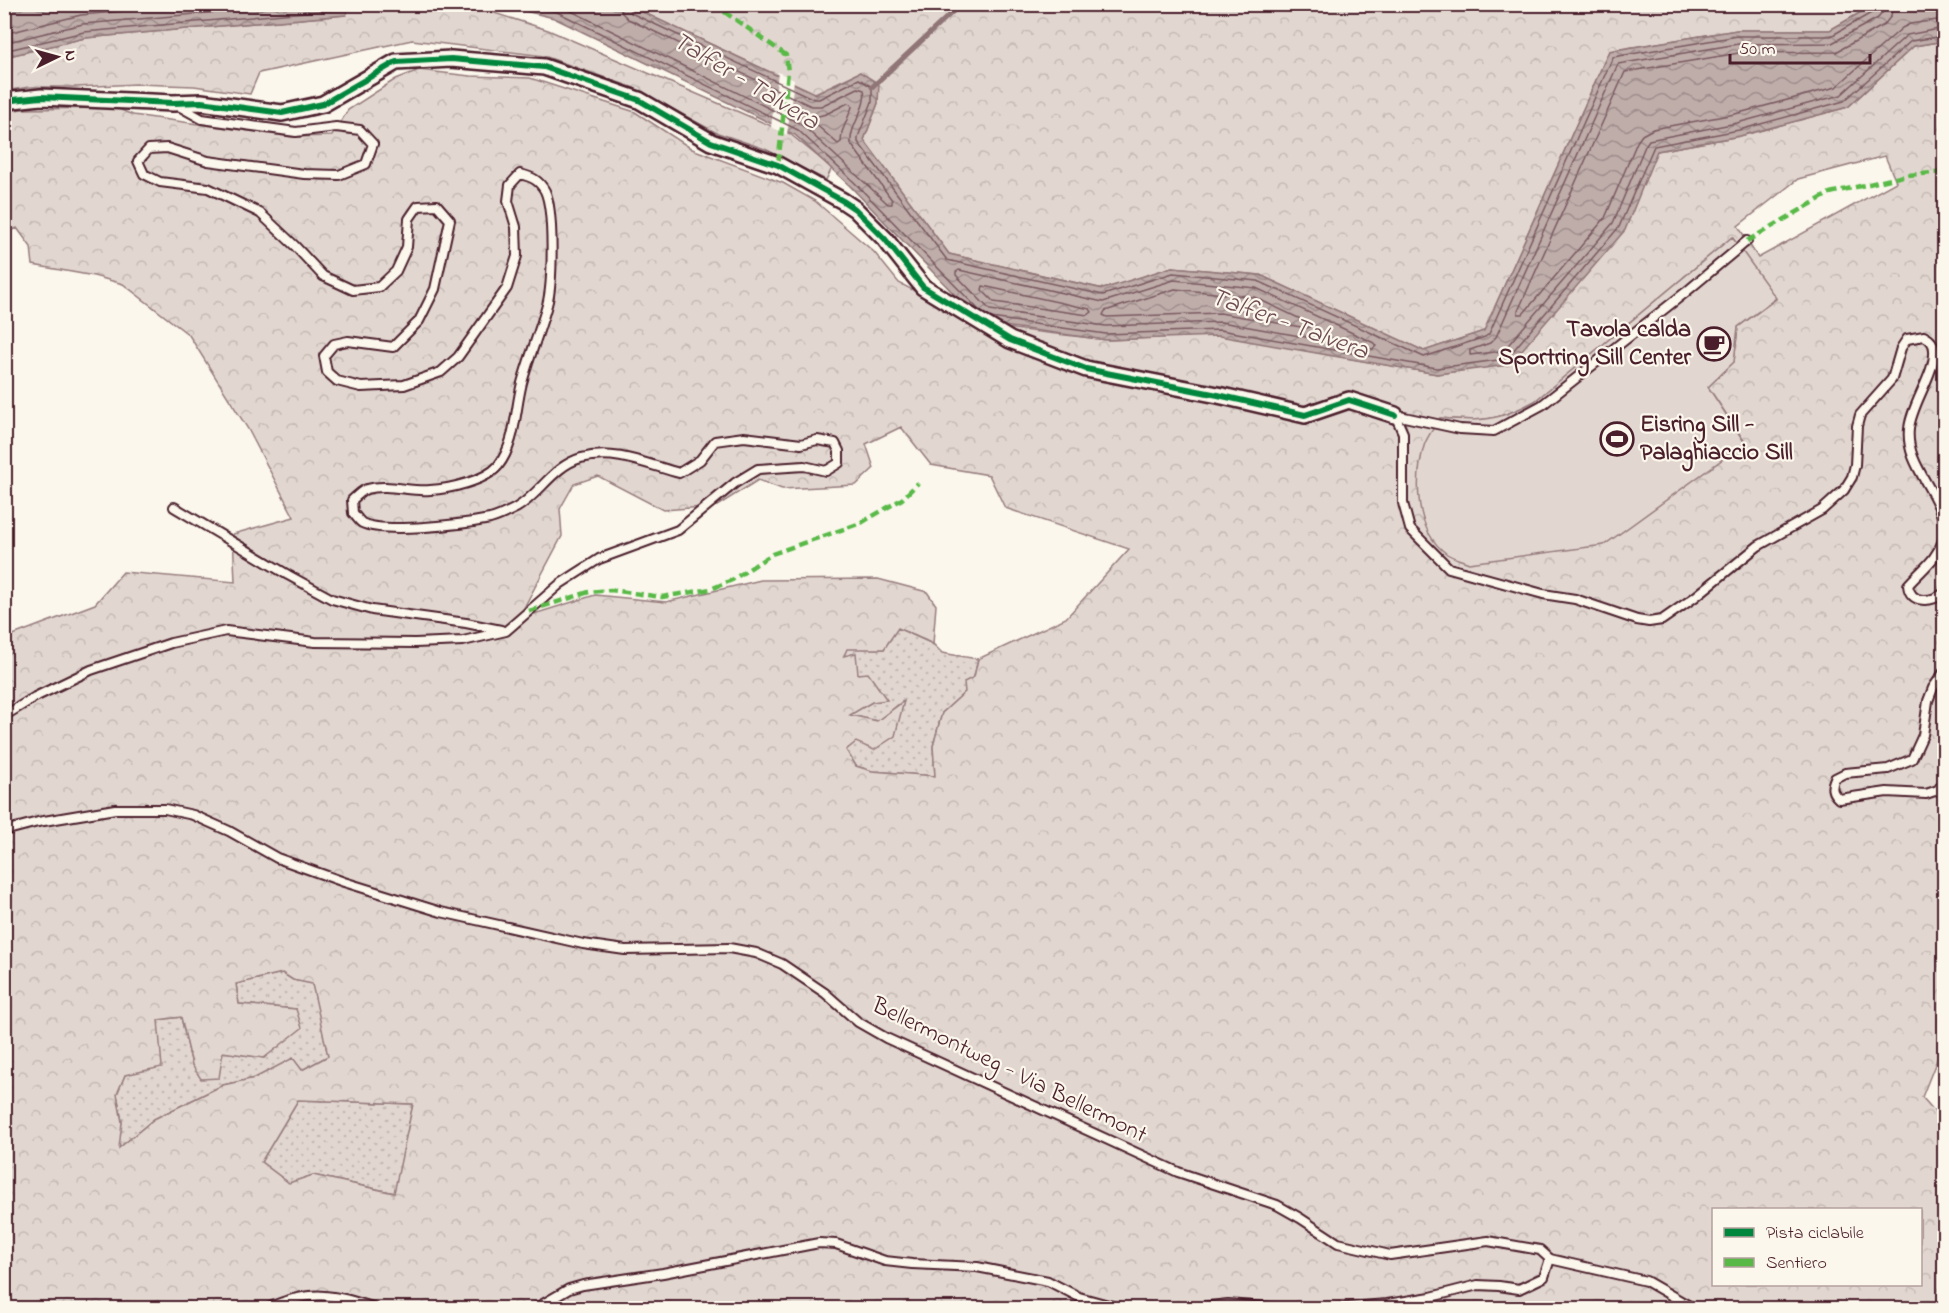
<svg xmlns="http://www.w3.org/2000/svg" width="1949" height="1313" font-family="'Indie Flower',sans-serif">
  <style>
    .grass { fill: url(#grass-dots); stroke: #967b7e; stroke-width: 1.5 }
    .forest { fill: url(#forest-crowns); stroke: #967b7e; stroke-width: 1.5; fill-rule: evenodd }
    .garden { fill: #e2d7d0; stroke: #967b7e; stroke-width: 1.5 }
    .water { fill: url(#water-waves); stroke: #907477; stroke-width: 1.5 }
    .pier { fill: #fbf7ec }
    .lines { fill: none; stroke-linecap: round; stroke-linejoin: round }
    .shore { stroke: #79585e; stroke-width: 1.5 }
    .stream { stroke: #907477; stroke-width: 5 }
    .lane-casing { stroke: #4a1f2b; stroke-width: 12 }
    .street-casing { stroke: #4a1f2b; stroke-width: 20 }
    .lane { stroke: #fbf7ec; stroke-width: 8 }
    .street { stroke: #fbf7ec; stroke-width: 15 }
    .quiet { stroke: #58b947; stroke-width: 4.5; stroke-dasharray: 9 4.5; stroke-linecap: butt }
    .cycleway-casing { stroke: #fbf7ec; stroke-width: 10 }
    .cycleway { stroke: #00873e; stroke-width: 6 }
    .labels { text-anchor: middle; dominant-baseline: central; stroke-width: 4.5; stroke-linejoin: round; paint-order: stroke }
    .poi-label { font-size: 24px; font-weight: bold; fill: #4a1f2b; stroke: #fbf7ec; text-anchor: end }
    .street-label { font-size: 24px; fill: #4a1f2b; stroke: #fbf7ec }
    .water-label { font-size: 26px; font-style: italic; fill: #6d4a51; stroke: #fbf7ec }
  </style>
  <defs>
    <pattern id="grass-dots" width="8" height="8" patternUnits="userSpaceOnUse" patternTransform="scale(1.5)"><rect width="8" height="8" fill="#e2d7d0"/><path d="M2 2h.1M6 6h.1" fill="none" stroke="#c3b8b3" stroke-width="1.8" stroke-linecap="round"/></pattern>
    <pattern id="forest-crowns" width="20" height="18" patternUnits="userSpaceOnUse" patternTransform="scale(1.5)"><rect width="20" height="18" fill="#e2d7d0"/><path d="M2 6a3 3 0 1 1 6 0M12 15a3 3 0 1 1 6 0" fill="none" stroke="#c3b8b3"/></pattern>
    <pattern id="water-waves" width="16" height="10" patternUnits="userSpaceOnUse" patternTransform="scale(1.5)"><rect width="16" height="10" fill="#bfadaa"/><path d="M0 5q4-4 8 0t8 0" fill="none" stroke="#9d8c8b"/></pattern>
  </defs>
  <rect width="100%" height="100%" fill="#fbf7ec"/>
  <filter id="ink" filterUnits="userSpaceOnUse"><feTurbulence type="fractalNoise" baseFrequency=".0167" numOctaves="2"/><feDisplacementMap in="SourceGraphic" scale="12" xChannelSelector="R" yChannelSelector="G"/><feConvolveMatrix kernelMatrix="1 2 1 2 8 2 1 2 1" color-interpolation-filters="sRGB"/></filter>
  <g filter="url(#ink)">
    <g class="grass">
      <path d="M897,628L933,644L942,653L978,659L974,677L965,692L942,713L933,746L935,776L872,771L856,766L846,750L903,701L877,721L849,715L872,702L886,700L858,675L843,656L847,648L884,649Z"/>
      <path d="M282,973L293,980L313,983L328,1056L302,1070L293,1059L255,1078L223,1085L154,1119L118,1149L122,1122L117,1094L125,1075L158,1020L181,1017L192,1065L223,1052L264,1058L296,1009L239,1004L236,984Z"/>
      <path d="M298,1100L413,1104L395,1193L313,1175L289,1183L261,1162Z"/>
    </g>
    <g class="forest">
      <path d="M1871,4L1873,5L1830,30H1737L1609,51L1484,331L1424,351L1260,275L1172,267L1104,289L949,254L864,140L878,103L860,72L815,93L627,5Z"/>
      <path d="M351,5H469L548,30L790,134L832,168L826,180L765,149L715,132L634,88L544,56L412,40L259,73L250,94L194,86L137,84L76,87H29L5,91L4,57L85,38L345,15Z"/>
      <path d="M1944,41V1042L1922,1097L1944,1122V1308H5V638L95,604L123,572L235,582L233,534L294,517L248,429L189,335L123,284L94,276L33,265L31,247L17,228L5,234V112L21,109L116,108L133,115L292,137L332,136L348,110L396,79L419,70L470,76L530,78L635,112L692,149L783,183L815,201L874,252L899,283L980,325L1108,340L1218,335L1437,374L1509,364L1657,151L1740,136L1848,107L1914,46ZM1885,156L1896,182L1758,258L1738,226L1798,179ZM1732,237L1776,299L1738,327L1734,362L1708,387L1745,442L1419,472L1440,418C1481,422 1498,421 1535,401ZM901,427L931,465L989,475L1005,508L1129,549L1066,618L978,659L974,677L964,682L965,692L942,713L933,746L935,776L872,771L856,766L846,750L856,742L874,750L895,736L904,701L877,721L850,715L872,702L887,700L868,673L858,674L856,653L844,656L847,649H884L898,628L933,644L936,605L927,592L878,579L761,580L666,602L595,595L518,619L562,536L560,509L574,484L598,476L663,510L717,506L758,480L782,489L856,485L874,468L866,444ZM282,973L293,980L312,984L328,1056L302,1070L293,1058L255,1078L223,1085L154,1119L119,1148L122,1122L117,1094L125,1075L162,1067L158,1020L181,1017L192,1065L201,1079L219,1078L223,1052L264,1058L302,1028L296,1009L239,1004L236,984ZM298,1100L413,1104L394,1193L313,1175L289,1183L261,1162ZM1714,1210H1920V1284H1714Z"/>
    </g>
    <path class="garden" d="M1732,237L1776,298L1738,327L1734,362L1708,387L1745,443L1604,545L1469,563C1462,560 1453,558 1447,554C1415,531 1414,481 1424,446C1427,436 1435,427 1440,418C1481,422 1498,421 1535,401Z"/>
    <g class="water">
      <path d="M1871,4L1944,5V41L1914,46L1848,107L1740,136L1657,151L1625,230L1509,365L1437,374L1219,336L1106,340L982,323L850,186L795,135L554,18L500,5H628L816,94L860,72L879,84L878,103L864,140L949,254L1103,289L1172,267L1260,275L1424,351L1484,331L1609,51L1737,30H1830L1872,6Z"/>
      <path d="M4,5L5,4L350,5L346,15L85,38L5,57Z"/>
    </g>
    <path class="pier" d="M778,72L794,80L787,135L771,127Z"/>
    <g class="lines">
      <g class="shore">
        <path d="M526,4L557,12L798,130L854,182L979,310"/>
        <path d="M557,4L801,124L888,204H892V200L851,144C849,125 868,108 864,90L858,88L821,106H811L628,19L622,13L620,4"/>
        <path d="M628,4L631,13L814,99H819L859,79L872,87V102L858,137V142L947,260L1103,295L1173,273L1258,281L1424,357L1485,337L1489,334L1613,57L1738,36H1831L1873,12L1876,4"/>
        <path d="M1884,4L1883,12L1878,18L1832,43L1738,44L1618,64L1496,337L1490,343L1470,350V355L1503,351L1613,223L1645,146L1649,140L1737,123L1841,95L1907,35L1944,28"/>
        <path d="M1893,4L1891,16L1884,25L1836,52L1739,53L1625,72L1518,311V314H1523L1605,218L1637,142L1642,135L1653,129L1735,114L1836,87L1902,28L1910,24L1944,19"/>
        <path d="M4,34L81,15L204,4"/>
        <path d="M4,43L83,24L307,4"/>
        <path d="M4,51L84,32L340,9L344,4"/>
        <path d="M848,103L851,104L852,107L842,132L841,142L838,144L812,121L811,118L826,114Z"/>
        <path d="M959,270L1103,302L1174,280L1256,288L1374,343L1376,346L1373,349L1221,322L1106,326L990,310L956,275V272Z"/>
        <path d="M983,286L1090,309L1092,312L1088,315L994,302L982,290Z"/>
        <path d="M1175,289L1254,297L1309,323L1311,326L1307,328L1220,313L1107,317L1103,315L1105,311Z"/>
        <path d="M991,318L1106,334L1220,330L1437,368L1506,359L1619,227L1654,146L1739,130L1844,101L1911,41L1944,36"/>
      </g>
      <path class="stream" d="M872,87L961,4"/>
      <defs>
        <g id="lane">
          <path d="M1395,415L1403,433V503L1410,529L1449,568L1543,594L1575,599L1637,620L1649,622L1662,620L1695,597L1758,546L1822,510L1844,490L1852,477L1855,465L1857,426L1860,415L1892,379L1901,348L1907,339L1924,336C1930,339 1934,343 1934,350C1936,372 1911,405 1909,429C1905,466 1941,492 1944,528"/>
          <path d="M1395,415L1460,429L1494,431L1542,405L1686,292L1747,241"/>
          <path d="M174,507L288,575L332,599L372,610L466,623L501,630"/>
          <path d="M1944,538C1936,561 1923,568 1908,585C1910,605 1932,602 1944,593"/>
          <path d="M1944,672L1933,688L1928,701L1923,735L1912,759L1888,769L1845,773L1835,778C1831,787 1831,792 1839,799L1887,792L1926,794L1938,790L1944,781"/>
          <path d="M4,716L35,697L91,670L171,643L226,631L315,642L415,643L463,641L506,631L560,584L599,559L678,530L735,483L758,469L804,466L826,471L839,463V451L835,443L817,440L801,444L744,437L715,441L700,460L679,473C646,464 615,449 581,458C553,466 539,495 516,508C508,512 498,517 490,519C465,524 384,534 362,523C359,521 356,516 353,513L352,500C357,496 362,490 367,489C388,483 409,492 430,490C449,489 485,481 498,466C516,443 515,410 522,383C529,357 540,331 547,305C553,284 554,210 545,191C539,180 532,177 520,174L510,185L508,201L516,227L517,256L507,288L458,357L441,372L404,385L361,387L337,381L327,372L324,356L334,344L348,341L393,347L419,321L435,289L450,220L437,205L418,206L409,219L407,247L396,271L379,287L353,290L323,276L295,246L260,213L208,188L160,182L144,174L138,161L149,149L167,148L208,161L304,174L339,175L366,164L373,144L360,130L336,127L296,132L202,119L177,105"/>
          <path d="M4,831L38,822L115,809H165L193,815L229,831L277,858L344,882L441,912L583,944L625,950L729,948L756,953L782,964L825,993L858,1022L886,1038L1178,1172L1277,1205L1300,1218L1338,1243L1390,1255L1488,1241L1540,1250L1550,1259L1544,1277L1519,1289L1499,1286L1478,1285L1431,1297L1387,1304L1336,1308"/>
          <path d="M1550,1259L1646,1281L1693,1308"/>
          <path d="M268,1308C311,1289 332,1294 375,1308"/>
          <path d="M536,1308L569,1289L583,1285L663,1273L819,1243L836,1244L885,1261L912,1264L977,1267L1048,1281L1079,1297L1120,1308"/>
          <path d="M1192,1308L1228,1304L1277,1308"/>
        </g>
        <path id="street" d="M4,101L41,97L173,103L201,102L282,113L323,104L396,62L451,59L544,67L639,100L711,142L778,165L843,201L855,209L885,239L923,287L1010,340L1086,369L1218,395L1305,415L1349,400L1395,415"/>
      </defs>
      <use href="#lane" class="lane-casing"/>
      <use href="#street" class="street-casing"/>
      <use href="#lane" class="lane"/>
      <use href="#street" class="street"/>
      <g class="quiet">
        <path d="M713,4L786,55L788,72L778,165"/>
        <path d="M1747,241L1830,193L1908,175L1944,172"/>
        <path d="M529,611L589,592L611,590L662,597L711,589L732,580L772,554L861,523L902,499L918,483"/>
      </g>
      <defs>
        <path id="cycleway" d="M4,101L41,97L173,103L201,102L282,113L323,104L396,62L451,59L544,67L639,100L711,142L778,165L843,201L855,209L885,239L923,287L1010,340L1086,369L1218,395L1305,415L1349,400L1395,415"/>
      </defs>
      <use href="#cycleway" class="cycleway-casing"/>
      <use href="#cycleway" class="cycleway"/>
    </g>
  </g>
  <defs>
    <symbol id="cafe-ring" viewBox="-11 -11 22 22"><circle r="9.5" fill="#fbf7ec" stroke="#4a1f2b" stroke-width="1.5"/><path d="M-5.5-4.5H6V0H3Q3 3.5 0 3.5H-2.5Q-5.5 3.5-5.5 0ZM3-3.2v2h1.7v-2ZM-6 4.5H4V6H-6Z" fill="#4a1f2b"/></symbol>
    <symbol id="stadium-ring" viewBox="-11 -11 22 22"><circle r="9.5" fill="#fbf7ec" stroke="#4a1f2b" stroke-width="1.5"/><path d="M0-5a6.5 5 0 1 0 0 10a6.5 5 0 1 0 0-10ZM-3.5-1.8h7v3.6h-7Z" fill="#4a1f2b"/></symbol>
  </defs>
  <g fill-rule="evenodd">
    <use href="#cafe-ring" x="1695" y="325" width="38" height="38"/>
    <use href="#stadium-ring" x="1598" y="420" width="38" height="38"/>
  </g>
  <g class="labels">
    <g class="poi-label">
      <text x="1691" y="330">Tavola calda<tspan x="1691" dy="28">Sportring Sill Center</tspan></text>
      <text x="1640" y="425" text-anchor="start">Eisring Sill -<tspan x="1640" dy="28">Palaghiaccio Sill</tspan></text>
    </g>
    <g class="street-label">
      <text transform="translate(1009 1071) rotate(26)">Bellermontweg - Via Bellermont</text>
    </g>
    <g class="water-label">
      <text transform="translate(745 82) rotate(31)">Talfer - Talvera</text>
      <text transform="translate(1289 325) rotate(20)">Talfer - Talvera</text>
    </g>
  </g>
  <rect width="1949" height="1313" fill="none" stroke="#fbf7ec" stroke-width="24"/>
  <rect x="12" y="12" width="1925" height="1289" fill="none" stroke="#4a1f2b" stroke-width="2" filter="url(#ink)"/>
  <rect x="1712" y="1208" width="210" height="78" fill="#fbf7ec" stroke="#b4a19f" stroke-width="1.5"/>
  <rect x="1724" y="1228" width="30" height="9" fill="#00873e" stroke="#b4a19f" stroke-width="1.5"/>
  <text x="1766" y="1238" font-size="18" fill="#4a1f2b">Pista ciclabile</text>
  <rect x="1724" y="1258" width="30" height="9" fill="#58b947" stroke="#b4a19f" stroke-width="1.5"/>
  <text x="1766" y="1268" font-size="18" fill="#4a1f2b">Sentiero</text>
  <g transform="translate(57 57) rotate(85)" stroke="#fbf7ec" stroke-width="4.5" paint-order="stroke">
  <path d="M0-4.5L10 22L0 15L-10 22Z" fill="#4a1f2b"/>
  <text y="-9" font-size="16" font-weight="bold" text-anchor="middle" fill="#4a1f2b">N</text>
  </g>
  <path d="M1730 54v9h140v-9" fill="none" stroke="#4a1f2b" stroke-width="3"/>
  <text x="1739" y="54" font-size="18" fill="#4a1f2b" stroke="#fbf7ec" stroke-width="4.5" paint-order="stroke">50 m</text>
</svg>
